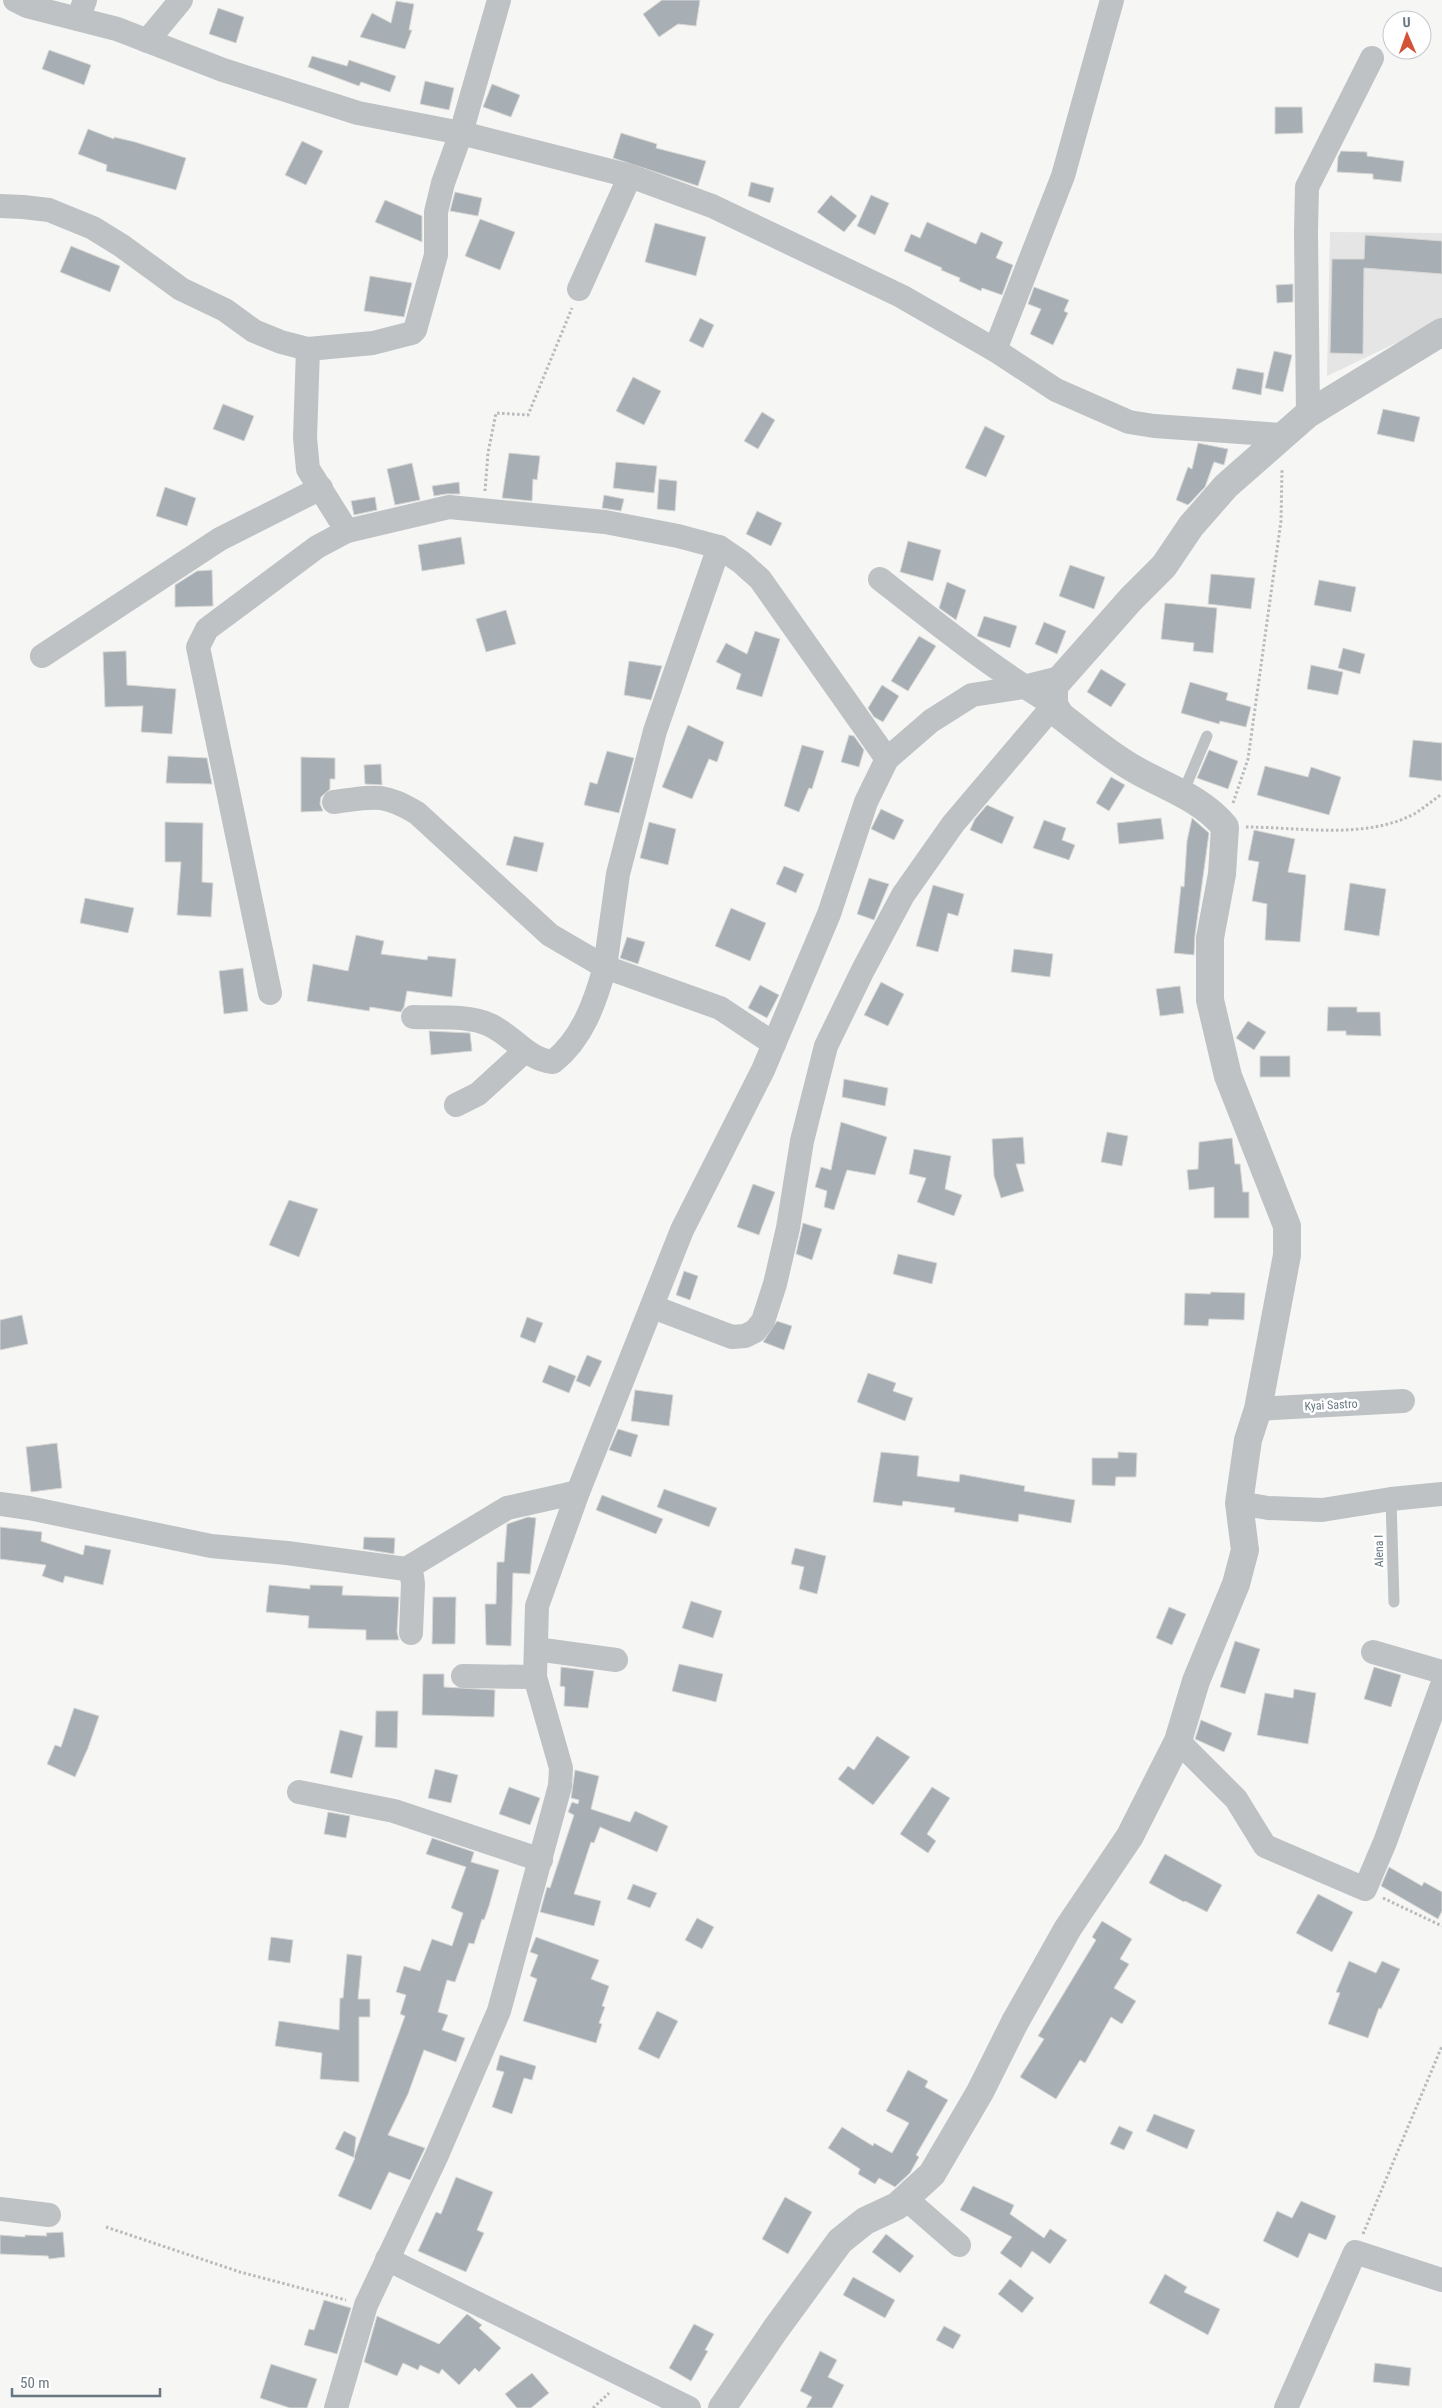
<svg xmlns="http://www.w3.org/2000/svg" width="1442" height="2408" font-family="'Roboto Condensed',sans-serif">
  <style>
    .built { fill: #e4e5e4 }
    .building { fill: #a8afb4; stroke: #d8d8d6 }
    .lines { fill: none; stroke-linecap: round; stroke-linejoin: round }
    .path { stroke: #b8bbbd; stroke-width: 3; stroke-dasharray: 2.5 2.5; stroke-linecap: butt }
    .service { stroke: #bec2c5; stroke-width: 11 }
    .minor { stroke: #bec2c5; stroke-width: 24 }
    .tertiary { stroke: #bec2c5; stroke-width: 28 }
    .labels { text-anchor: middle; dominant-baseline: central; stroke-width: 5; stroke-linejoin: round; paint-order: stroke }
    .street-label { font-size: 12px; fill: #687882; stroke: #fff }
  </style>
  <rect width="100%" height="100%" fill="#f6f6f4"/>
  <path class="built" d="M1330,232L1442,233V321L1327,376Z"/>
  <g class="building">
    <path d="M662,0H700L696,26L678,24L659,37L643,14Z"/>
    <path d="M396,1L414,4L409,30H412L405,49L360,37L372,13L391,23Z"/>
    <path d="M218,8L244,17L236,43L209,34Z"/>
    <path d="M49,50L91,65L84,85L42,69Z"/>
    <path d="M312,56L347,66L349,60L396,76L390,92L361,82L359,86L308,67Z"/>
    <path d="M425,81L454,88L449,110L420,104Z"/>
    <path d="M492,84L520,95L511,117L483,107Z"/>
    <path d="M1275,107H1302L1303,133L1275,134Z"/>
    <path d="M88,129L114,139V137L135,142L186,158L176,190L106,171L107,165L78,154Z"/>
    <path d="M621,133L657,144L656,148L706,161L698,186L613,158Z"/>
    <path d="M302,141L323,151L306,185L285,175Z"/>
    <path d="M1341,151L1367,152V156L1404,161L1401,182L1373,179V174L1337,172L1338,157Z"/>
    <path d="M751,182L774,188L770,203L748,196Z"/>
    <path d="M455,192L482,198L478,216L450,211Z"/>
    <path d="M831,195L857,216L844,232L817,212Z"/>
    <path d="M871,195L889,203L875,235L857,226Z"/>
    <path d="M385,200L422,216V242L375,222Z"/>
    <path d="M480,219L515,232L500,270L465,256Z"/>
    <path d="M927,222L976,244L981,232L1003,242L996,258L1013,265L1002,295L982,288L981,291L959,281L960,278L941,270L942,268L904,251L911,234L920,238Z"/>
    <path d="M655,223L706,237L696,276L645,262Z"/>
    <path d="M1365,235L1442,241V274L1364,268L1363,354L1330,353L1332,259H1364Z"/>
    <path d="M71,246L120,266L110,292L60,272Z"/>
    <path d="M370,276L412,283L404,317L364,311Z"/>
    <path d="M1293,284V302L1277,303L1276,285Z"/>
    <path d="M1034,287L1069,300L1064,311L1068,313L1053,345L1030,334L1041,309L1028,304Z"/>
    <path d="M700,318L714,325L703,348L689,341Z"/>
    <path d="M1274,351L1292,355L1283,392L1265,388Z"/>
    <path d="M1237,368L1264,373L1261,395L1232,389Z"/>
    <path d="M633,377L661,391L644,425L616,411Z"/>
    <path d="M223,404L254,416L244,441L213,429Z"/>
    <path d="M1383,409L1420,417L1414,442L1377,434Z"/>
    <path d="M762,412L775,420L758,449L744,441Z"/>
    <path d="M985,426L1005,436L986,477L965,468Z"/>
    <path d="M1198,443L1228,449L1224,465L1214,462L1205,487L1188,505L1176,500L1188,467L1192,469Z"/>
    <path d="M509,453L540,456L537,480L533,479L532,501L502,498Z"/>
    <path d="M616,462L657,466L654,493L613,488Z"/>
    <path d="M412,463L420,500L395,505L387,469Z"/>
    <path d="M659,479L677,481L675,511L657,509Z"/>
    <path d="M459,482L460,494H446L434,496L432,486Z"/>
    <path d="M165,487L196,498L187,526L156,516Z"/>
    <path d="M604,495L624,499L621,511L602,508Z"/>
    <path d="M375,497L377,510L354,515L351,501Z"/>
    <path d="M757,511L782,523L771,546L746,534Z"/>
    <path d="M461,537L465,564L422,571L418,545Z"/>
    <path d="M908,541L941,550L933,581L900,572Z"/>
    <path d="M1070,565L1105,577L1094,609L1059,596Z"/>
    <path d="M212,570L213,606L175,607V585L197,571Z"/>
    <path d="M1211,574L1255,578L1251,609L1208,604Z"/>
    <path d="M1319,580L1356,587L1351,612L1314,605Z"/>
    <path d="M947,582L966,590L956,620L939,608Z"/>
    <path d="M1165,603L1217,608L1213,653L1193,651L1194,643L1161,639Z"/>
    <path d="M506,610L516,644L486,652L476,619Z"/>
    <path d="M984,616L1017,626L1010,648L977,636Z"/>
    <path d="M1044,622L1066,631L1057,654L1035,644Z"/>
    <path d="M755,631L780,639L762,697L736,689L741,674L716,662L726,643L747,654Z"/>
    <path d="M919,636L936,646L908,691L891,681Z"/>
    <path d="M1343,648L1365,654L1360,674L1338,668Z"/>
    <path d="M126,651L127,685L176,689L172,734L141,732L143,706L105,707L103,652Z"/>
    <path d="M629,661L662,666L651,700L624,695Z"/>
    <path d="M1311,665L1343,672L1338,695L1307,689Z"/>
    <path d="M1101,669L1126,684L1111,707L1087,692Z"/>
    <path d="M1190,682L1228,693L1226,700L1251,707L1246,727L1220,721L1219,724L1181,713Z"/>
    <path d="M882,685L899,696L883,722L874,717L868,708Z"/>
    <path d="M688,725L724,742L717,762L709,759L692,799L662,787Z"/>
    <path d="M849,735L854,736L864,750L859,767L841,762Z"/>
    <path d="M1413,740L1442,743V781L1409,777Z"/>
    <path d="M802,745L824,751L812,789L809,788L799,812L784,806Z"/>
    <path d="M1209,750L1238,761L1228,789L1197,778Z"/>
    <path d="M607,751L634,758L619,813L584,805L590,782L597,784Z"/>
    <path d="M168,756L207,758L212,784L166,783Z"/>
    <path d="M301,757L335,758V779H330V789L321,797L320,804L323,811L301,812Z"/>
    <path d="M381,764L382,785L365,784L364,765Z"/>
    <path d="M1265,766L1308,777L1311,767L1341,777L1329,815L1257,795Z"/>
    <path d="M1111,777L1125,785L1109,811L1096,803Z"/>
    <path d="M987,805L1014,817L1002,844L970,830L975,819Z"/>
    <path d="M881,809L904,820L894,840L871,829Z"/>
    <path d="M1161,818L1164,839L1119,844L1117,823Z"/>
    <path d="M1192,818L1209,833L1195,935L1194,955L1174,953L1181,886L1184,887L1187,841Z"/>
    <path d="M1044,820L1066,828L1062,840L1075,845L1069,860L1033,848Z"/>
    <path d="M165,822L203,823L202,882L213,883L211,917L177,915L181,862H165Z"/>
    <path d="M649,822L676,829L668,865L640,858Z"/>
    <path d="M1254,830L1295,839L1288,872L1306,875L1300,942L1265,940L1267,904L1252,901L1259,862L1248,860Z"/>
    <path d="M514,836L544,843L537,872L506,865Z"/>
    <path d="M784,866L804,874L796,893L776,884Z"/>
    <path d="M869,878L889,884L874,920L857,914Z"/>
    <path d="M1350,883L1386,889L1379,936L1344,930Z"/>
    <path d="M933,885L964,894L958,916L948,913L938,952L916,946Z"/>
    <path d="M85,898L134,908L128,933L80,923Z"/>
    <path d="M731,908L766,923L750,961L715,946Z"/>
    <path d="M356,935L384,941L381,954L427,960L428,956L456,959L452,997L407,991L404,1007L401,1012L370,1007L369,1011L307,1001L313,964L348,971Z"/>
    <path d="M627,937L645,942L638,964L620,958Z"/>
    <path d="M1014,949L1053,954L1050,977L1011,972Z"/>
    <path d="M243,968L248,1011L224,1014L219,971Z"/>
    <path d="M881,982L904,994L888,1026L864,1015Z"/>
    <path d="M760,985L779,995L767,1018L748,1008Z"/>
    <path d="M1180,986L1184,1013L1160,1016L1156,989Z"/>
    <path d="M1328,1007H1357V1012H1380L1381,1036L1346,1035V1031H1327Z"/>
    <path d="M1248,1021L1266,1032L1254,1050L1236,1038Z"/>
    <path d="M429,1031L470,1033L472,1051L431,1055Z"/>
    <rect x="1260" y="1056" width="30" height="21"/>
    <path d="M844,1079L888,1088L885,1106L842,1097Z"/>
    <path d="M841,1122L887,1137L875,1175L847,1170L834,1210L824,1207L827,1191L815,1187L821,1167L831,1170Z"/>
    <path d="M1107,1132L1128,1136L1122,1166L1101,1162Z"/>
    <path d="M1023,1137L1025,1164H1016L1024,1191L1001,1198L994,1176L992,1139Z"/>
    <path d="M1232,1138L1235,1164H1240L1243,1192H1249V1218H1214V1187L1189,1190L1187,1170L1198,1169L1199,1142Z"/>
    <path d="M914,1149L951,1156L945,1189L962,1195L954,1216L917,1202L926,1178L909,1174Z"/>
    <path d="M753,1184L775,1192L759,1235L737,1227Z"/>
    <path d="M289,1200L318,1209L299,1257L269,1245Z"/>
    <path d="M803,1223L822,1229L812,1260L796,1254Z"/>
    <path d="M898,1254L937,1263L932,1284L893,1274Z"/>
    <path d="M684,1271L698,1276L690,1300L676,1295Z"/>
    <path d="M1211,1292L1245,1293L1244,1320L1209,1319L1208,1326L1184,1325L1185,1293L1210,1294Z"/>
    <path d="M22,1315L28,1344L0,1350V1320Z"/>
    <path d="M527,1317L543,1323L535,1343L520,1337Z"/>
    <path d="M777,1321L792,1326L784,1350L763,1342Z"/>
    <path d="M587,1355L602,1361L590,1387L576,1381Z"/>
    <path d="M549,1365L576,1376L569,1393L542,1382Z"/>
    <path d="M868,1373L896,1383L893,1391L913,1398L905,1421L857,1402Z"/>
    <path d="M635,1390L673,1395L669,1426L631,1421Z"/>
    <path d="M618,1429L638,1435L631,1457L609,1450Z"/>
    <path d="M57,1443L62,1488L31,1492L26,1447Z"/>
    <path d="M881,1452L919,1456L917,1476L959,1482L960,1474L1025,1486L1024,1491L1075,1500L1071,1523L1019,1514L1018,1522L954,1512L955,1508L903,1501L902,1506L873,1502Z"/>
    <path d="M1118,1452L1137,1453L1136,1477H1116L1115,1486L1092,1485V1458H1118Z"/>
    <path d="M664,1489L717,1508L709,1527L657,1507Z"/>
    <path d="M602,1495L663,1519L656,1534L596,1510Z"/>
    <path d="M528,1517L536,1518L530,1574L513,1573L511,1646L486,1645L485,1604H496L497,1562H504L507,1524Z"/>
    <path d="M0,1527L42,1532L41,1541L83,1555L85,1545L111,1550L103,1585L65,1576L63,1583L42,1576L46,1565L0,1559Z"/>
    <path d="M364,1537L395,1538L394,1554L363,1549Z"/>
    <path d="M795,1548L826,1556L817,1594L799,1589L804,1567L791,1564Z"/>
    <path d="M269,1585L310,1589V1585L343,1586L342,1595L399,1597L397,1632L399,1640H366V1630L308,1628L309,1616L266,1612Z"/>
    <path d="M433,1597H456L455,1644H432Z"/>
    <path d="M691,1601L722,1611L713,1638L682,1628Z"/>
    <path d="M1169,1607L1186,1614L1172,1645L1156,1638Z"/>
    <path d="M1235,1641L1260,1649L1245,1694L1220,1687Z"/>
    <path d="M679,1664L723,1674L716,1702L672,1691Z"/>
    <path d="M561,1667L594,1671L588,1708L564,1706L565,1687L560,1686Z"/>
    <path d="M1374,1667L1401,1675L1391,1707L1364,1699Z"/>
    <path d="M423,1674H444V1687L495,1690L494,1717L422,1715Z"/>
    <path d="M1294,1689L1316,1693L1308,1744L1257,1735L1265,1693L1293,1698Z"/>
    <path d="M74,1708L99,1716L88,1748L75,1777L47,1764L55,1745L61,1747Z"/>
    <path d="M376,1711H398L397,1748L375,1747Z"/>
    <path d="M1201,1720L1232,1733L1224,1752L1195,1739Z"/>
    <path d="M340,1730L363,1736L352,1778L330,1773Z"/>
    <path d="M877,1736L910,1757L873,1805L838,1779L848,1766L854,1770Z"/>
    <path d="M435,1769L458,1775L451,1803L428,1798Z"/>
    <path d="M575,1770L599,1776L591,1809L630,1822L635,1811L668,1826L657,1852L600,1827L594,1843L591,1842L574,1894L601,1901L594,1926L540,1912L547,1887L550,1888L574,1815L568,1812L572,1802L578,1804L579,1800L571,1798Z"/>
    <path d="M509,1787L540,1798L530,1825L499,1814Z"/>
    <path d="M932,1787L950,1798L927,1834L936,1841L928,1853L900,1834Z"/>
    <path d="M328,1812L350,1816L346,1838L324,1834Z"/>
    <path d="M432,1838L474,1852L471,1862L499,1870L489,1906L484,1920L482,1919L474,1944L469,1943L455,1982L447,1980L438,2012L448,2015L442,2030L465,2038L456,2062L424,2050L408,2094L388,2135L425,2148L410,2180L389,2172L371,2210L338,2196L355,2158L335,2149L344,2131L356,2137L354,2157L405,2016L400,2014L406,1995L396,1992L404,1966L420,1971L432,1939L452,1946L463,1913L451,1908L466,1867L426,1854Z"/>
    <path d="M1165,1854L1222,1885L1207,1912L1185,1901L1184,1902L1149,1883Z"/>
    <path d="M1389,1867L1422,1886L1424,1882L1442,1892V1911L1438,1919L1381,1886Z"/>
    <path d="M633,1884L657,1893L650,1908L627,1899Z"/>
    <path d="M1318,1894L1353,1912L1332,1952L1296,1933Z"/>
    <path d="M697,1918L714,1927L702,1949L685,1940Z"/>
    <path d="M1102,1921L1132,1939L1120,1959L1129,1964L1114,1988L1136,2001L1122,2024L1111,2017L1085,2063L1080,2060L1056,2099L1020,2077L1044,2039L1038,2036L1096,1940L1092,1937Z"/>
    <path d="M271,1937L293,1940L290,1963L268,1960Z"/>
    <path d="M536,1937L599,1960L591,1979L609,1986L602,2006L605,2007L599,2023L602,2024L596,2043L523,2021L537,1979L530,1976L538,1955L530,1952Z"/>
    <path d="M347,1954L362,1956L358,1999H370V2017H359V2082L320,2079L322,2053L275,2046L279,2021L339,2030L340,1998H343Z"/>
    <path d="M1349,1961L1376,1973L1382,1961L1400,1969L1381,2009L1379,2008L1368,2038L1328,2024L1340,1993L1336,1992Z"/>
    <path d="M657,2011L678,2021L659,2059L638,2049Z"/>
    <path d="M500,2055L536,2066L532,2080L524,2078L512,2114L492,2107L504,2072L496,2070Z"/>
    <path d="M908,2070L928,2081L925,2087L948,2100L916,2155L919,2157L910,2173L895,2187L879,2178L875,2184L858,2174L860,2169L828,2148L842,2127L873,2146L874,2143L892,2153L909,2123L886,2111Z"/>
    <path d="M1154,2114L1195,2130L1187,2149L1146,2131Z"/>
    <path d="M1119,2126L1133,2132L1124,2150L1110,2144Z"/>
    <path d="M456,2177L493,2192L477,2230L484,2233L466,2272L418,2251L436,2212L441,2214Z"/>
    <path d="M973,2186L1014,2205L1010,2214L1044,2238L1050,2229L1067,2240L1050,2264L1032,2251L1021,2268L1000,2253L1012,2237L960,2210Z"/>
    <path d="M785,2197L812,2212L788,2254L762,2239Z"/>
    <path d="M1301,2201L1336,2216L1326,2240L1309,2233L1298,2258L1263,2241L1277,2211L1292,2218Z"/>
    <path d="M63,2232L65,2257L49,2259L48,2256L0,2254V2235L25,2237V2235L47,2236L46,2233Z"/>
    <path d="M886,2234L914,2256L900,2273L872,2252Z"/>
    <path d="M1165,2274L1187,2287L1184,2292L1220,2309L1208,2335L1149,2303Z"/>
    <path d="M853,2277L895,2300L885,2318L843,2295Z"/>
    <path d="M1010,2279L1034,2298L1022,2313L998,2294Z"/>
    <path d="M324,2300L351,2308L337,2354L304,2345L309,2329L314,2330Z"/>
    <path d="M467,2314L482,2325L479,2328L501,2348L479,2372L475,2368L459,2385L442,2369L439,2374L420,2365L418,2370L403,2363L397,2376L364,2362L377,2316L439,2344Z"/>
    <path d="M694,2324L714,2334L705,2350L708,2351L691,2381L669,2368Z"/>
    <path d="M944,2326L961,2335L953,2349L936,2340Z"/>
    <path d="M820,2351L837,2360L828,2377L844,2385L832,2408H806L812,2397L800,2391Z"/>
    <path d="M1375,2363L1411,2368L1409,2386L1373,2382Z"/>
    <path d="M271,2364L317,2379L307,2408H290L260,2398Z"/>
    <path d="M532,2373L549,2393L531,2408H517L505,2394Z"/>
  </g>
  <g class="lines">
    <g class="path">
      <path d="M485,491L488,453L496,413L528,415L572,308"/>
      <path d="M1233,803L1248,759L1281,521L1282,469"/>
      <path d="M1246,827C1299,827 1365,840 1414,814C1424,808 1433,800 1442,794"/>
      <path d="M1383,1898L1442,1926"/>
      <path d="M106,2227L240,2272L346,2300"/>
      <path d="M1363,2234L1442,2046"/>
      <path d="M593,2408L609,2393"/>
    </g>
    <g class="service">
      <path d="M1182,795L1207,736"/>
      <path d="M1391,1499L1394,1602"/>
    </g>
    <g class="minor">
      <path d="M15,0L27,6L117,29L223,70L358,113L461,133L630,176L712,206L901,296L995,350L1056,390L1129,422L1154,426L1282,435"/>
      <path d="M78,19L85,0"/>
      <path d="M147,41L181,0"/>
      <path d="M0,206L23,207L49,210L93,228L122,246L181,289L225,310L254,331L281,342L308,349L373,343L412,333L415,330L436,255V212L443,183L461,133L499,0"/>
      <path d="M579,289L630,176"/>
      <path d="M308,349L305,438L308,469L347,531"/>
      <path d="M995,350L1063,176L1112,0"/>
      <path d="M1308,414L1306,232L1307,187L1372,58"/>
      <path d="M719,547L655,731L618,874L605,967L720,1008L774,1044"/>
      <path d="M42,656L220,539L321,488"/>
      <path d="M334,802C373,797 382,792 417,813L550,935L605,967C595,1002 583,1038 553,1062C526,1059 514,1036 490,1025C470,1015 436,1018 413,1017"/>
      <path d="M270,993L198,647L207,629L317,547L347,531L449,507L605,522L678,536L719,547L741,562L760,579L887,759"/>
      <path d="M456,1105L478,1094L525,1051"/>
      <path d="M653,1307L732,1337L745,1336L755,1331L763,1321L775,1284L788,1228L802,1141L826,1046L863,970L903,895L953,824L1054,705C992,668 936,623 880,579"/>
      <path d="M1258,1409L1403,1401"/>
      <path d="M1239,1503L1268,1508L1322,1510L1391,1499L1442,1494"/>
      <path d="M0,1504L29,1508L211,1546L287,1553L406,1569L412,1576L413,1584L411,1633"/>
      <path d="M406,1569L507,1508L578,1492"/>
      <path d="M536,1649L616,1660"/>
      <path d="M1373,1652L1442,1672"/>
      <path d="M463,1676L535,1677"/>
      <path d="M1178,1741L1236,1799L1265,1846L1365,1889L1385,1842L1442,1685"/>
      <path d="M299,1792L394,1811L541,1860"/>
      <path d="M905,2198L959,2245"/>
      <path d="M0,2209L49,2215"/>
      <path d="M387,2259L689,2408"/>
      <path d="M336,2408L366,2305L437,2155L499,2011L560,1786L561,1768L535,1677L537,1606L578,1492L682,1230L763,1070L829,914L866,802L887,759L931,721L972,695L1024,687L1060,678"/>
      <path d="M1286,2408L1355,2252L1442,2280"/>
    </g>
    <path class="tertiary" d="M722,2408L775,2330L840,2241L865,2221L897,2206L932,2174L980,2092L1015,2022L1068,1928L1130,1836L1178,1741L1196,1681L1236,1584L1245,1550L1239,1503L1248,1440L1258,1409L1287,1255V1226L1228,1076L1210,1000V938L1222,874L1225,827C1203,799 1166,787 1136,770C1109,755 1086,735 1061,716L1054,705V686L1131,599L1164,566L1191,526L1226,486L1308,414L1442,332"/>
  </g>
  <g class="labels">
    <g class="street-label">
      <text transform="translate(1331 1405) rotate(-3)">Kyai Sastro</text>
      <text transform="translate(1379 1551) rotate(-91)">Alena I</text>
    </g>
  </g>
  <g transform="translate(1407 35) rotate(358)"><circle r="24" fill="#ffffff" stroke="#c3c9cd"/>
  <path d="M0-4L9 19L0 12L-9 19Z" fill="#d45236"/>
  <text y="-8" font-size="14" font-weight="bold" text-anchor="middle" fill="#687882">U</text>
  </g>
  <path d="M12 2388v8h148v-8" fill="none" stroke="#687882" stroke-width="2.5"/>
  <text x="20" y="2388" font-size="15" fill="#687882" stroke="#ffffff" stroke-width="4" paint-order="stroke">50 m</text>
</svg>
